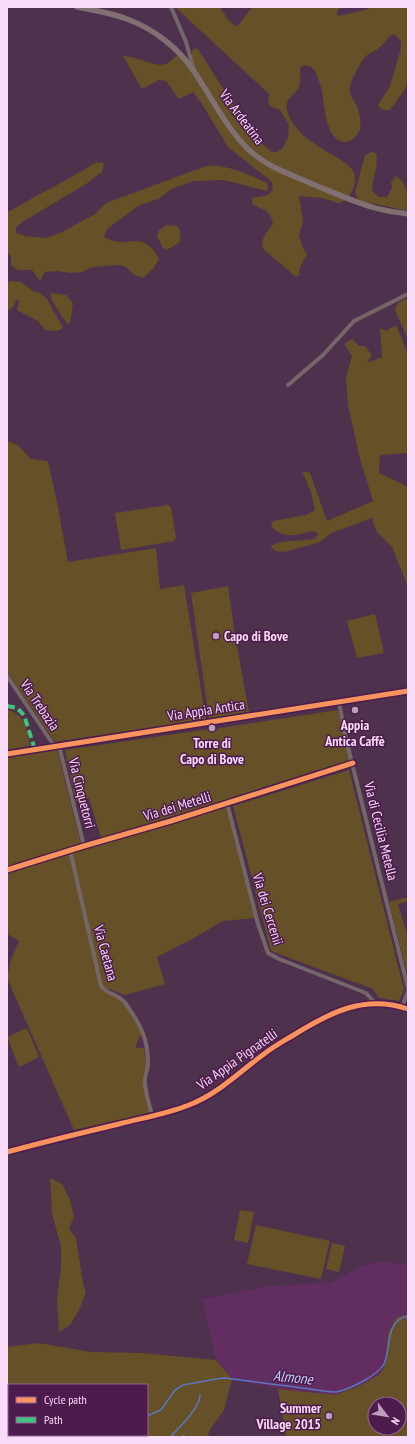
<svg xmlns="http://www.w3.org/2000/svg" width="415" height="1444" font-family="'PT Sans Narrow',sans-serif">
  <style>
    .built { fill: #622d61 }
    .green { fill: #665027; fill-rule: evenodd }
    .lines { fill: none; stroke-linecap: round; stroke-linejoin: round }
    .stream { stroke: #5d75c1; stroke-width: 1.5 }
    .minor { stroke: #756769; stroke-width: 4 }
    .tertiary { stroke: #756769; stroke-width: 4.5 }
    .secondary { stroke: #807072; stroke-width: 5.5 }
    .quiet { stroke: #40c37c; stroke-width: 4; stroke-dasharray: 8 4; stroke-linecap: butt }
    .cycleway-casing { stroke: #4d1b4d; stroke-width: 8 }
    .cycleway { stroke: #f8935d; stroke-width: 5 }
    .poi-dot { fill: #bd9fbc; stroke: #4d1b4d; stroke-width: 1.5 }
    .labels { text-anchor: middle; dominant-baseline: central; stroke-width: 3; stroke-linejoin: round; paint-order: stroke }
    .street-label { font-size: 14px; fill: #f9daf7; stroke: #4d1b4d }
    .poi-label { font-size: 14px; font-weight: bold; fill: #f9daf7; stroke: #4d1b4d }
    .water-label { font-size: 15px; font-style: italic; fill: #bfd0fb; stroke: #4d1b4d }
  </style>
  <rect width="100%" height="100%" fill="#4d314d"/>
  <path class="built" d="M376,1262L408,1264V1314L405,1315L388,1333L385,1364L380,1374L359,1386L335,1395L278,1389L232,1379L216,1360L202,1299L270,1286L330,1283L358,1268Z"/>
  <g class="green">
    <path d="M175,7H220C225,14 229,25 238,26L252,7H341L337,11V15L339,16C348,13 364,12 371,7H408V76L406,88L390,110C384,110 381,110 378,105C382,98 387,92 390,86C392,80 402,47 401,43C401,39 396,36 393,34C387,37 385,43 380,47C376,51 369,53 365,57C360,62 348,85 350,93C351,97 355,102 357,106C360,114 363,129 357,135C353,139 350,142 344,142C324,139 325,102 321,87C319,82 317,74 314,70C312,66 308,66 304,65L300,68C300,74 301,81 299,87C295,95 284,99 287,110C293,132 313,143 331,154C339,159 348,163 353,171C359,181 351,201 338,203C335,203 332,200 329,200C319,197 309,197 299,196L303,222L299,235L302,246L307,254L299,269L300,275L295,276L263,249C260,238 267,232 273,224C269,207 265,212 252,204V198C262,196 276,197 272,182L228,147L202,104L193,92L179,99L166,81L159,80L142,89L123,56C135,55 155,68 166,64C169,63 174,57 178,55L191,69L192,50L197,48L255,138L272,152H277L283,148L288,137L289,125L280,110L270,106L268,101L269,94Z"/>
    <path d="M371,152L376,153C379,166 372,179 372,191L379,197H387L392,188L391,182L396,176C409,185 408,197 408,211L358,200L355,193L365,155Z"/>
    <path d="M97,162L104,163L102,172L86,184L24,221L16,227V233L25,236L46,238L62,232L95,214L106,203L206,166C227,164 248,174 267,183L268,187L267,191L224,180L194,181L171,189L160,198L138,206L107,229L104,237C129,251 142,227 159,259L153,269L143,278L134,275L126,267L119,265L93,267L82,272L71,273L57,271L45,272L40,281L32,270H18L11,265V256L7,253V211H10C38,194 68,180 97,162Z"/>
    <path d="M166,225L177,226L180,230V242L167,250L163,248L157,236L159,230Z"/>
    <path d="M10,281L21,282L33,291L40,293L47,299L63,328L57,331L45,330L38,321L17,310L19,301L17,299L13,307L7,311V284Z"/>
    <path d="M50,293L66,295L73,303L70,323L67,324L52,301Z"/>
    <path d="M408,298V340L395,310C396,302 402,301 408,298Z"/>
    <path d="M396,325L408,354V453L380,455L379,473L408,487V587L392,547L376,531L372,518L331,533L320,542L284,552L275,551L270,546L281,542L314,539L318,535L316,532C310,530 307,533 301,534C289,537 279,535 271,526L273,521L306,515L315,510L311,492L302,471L310,473L327,521L373,501L360,459L348,405L346,378L352,356L344,344L352,339L359,346H365L372,355L367,363L382,357L380,328L386,331Z"/>
    <path d="M7,441L18,445L31,459L48,461L57,502L68,562L156,548L160,589L184,585L206,720L55,742L7,672Z"/>
    <path d="M168,505L171,507L176,538L174,541L121,550L115,513Z"/>
    <path d="M228,586L235,636L249,712L209,719L191,593Z"/>
    <path d="M375,614L384,653L357,658L347,621Z"/>
    <path d="M7,710C27,714 26,730 30,746L7,750Z"/>
    <path d="M338,710L351,762L101,838L89,798L76,802L65,750L210,729V730L214,729Z"/>
    <path d="M57,749L81,844L7,867V756Z"/>
    <path d="M349,770L404,990L399,1001L379,998L373,989L271,951L233,806Z"/>
    <path d="M226,807L255,918L223,921L192,939L157,957L165,984L125,995L103,987C125,1001 130,1010 143,1031L137,1042L136,1048H144L147,1067L143,1080L151,1113L74,1130L7,978L11,959L19,941L7,934V871L70,850Z"/>
    <path d="M408,897V901L398,904L408,937V977L389,902Z"/>
    <path d="M27,1028L39,1057L19,1067L7,1037Z"/>
    <path d="M50,1178L62,1184L70,1200L74,1216L69,1229L76,1238L83,1283L86,1293L79,1310L70,1325L59,1332L57,1300L61,1266V1247L52,1213Z"/>
    <path d="M240,1210L254,1212L248,1243L234,1240Z"/>
    <path d="M256,1225L330,1241L321,1279L247,1264Z"/>
    <path d="M332,1243L345,1246L339,1272L326,1269Z"/>
    <path d="M408,1314V1437H286L278,1389L335,1395L359,1386L380,1374L385,1364L388,1333L396,1318ZM375,1404H399V1428H375Z"/>
    <path d="M38,1343L91,1352L141,1353L216,1360L232,1379L224,1410L209,1431L208,1437H7V1347ZM9,1385H147V1435H9Z"/>
  </g>
  <g class="lines">
    <g class="stream">
      <path d="M147,1416L161,1410L175,1390L183,1385L216,1379L225,1378C254,1382 282,1385 310,1389C318,1390 334,1394 340,1391C352,1388 378,1375 384,1364C391,1349 385,1320 408,1316"/>
      <path d="M131,1437L132,1435"/>
      <path d="M170,1437C179,1428 200,1408 200,1395"/>
      <path d="M183,1437L184,1435"/>
    </g>
    <g class="minor">
      <path d="M171,7L186,42L194,70"/>
      <path d="M288,385L323,355L354,321L408,294"/>
      <path d="M7,676L55,747"/>
      <path d="M339,702L346,739L408,988"/>
      <path d="M59,746L84,846"/>
      <path d="M7,754L408,691"/>
      <path d="M227,803L258,924L268,953L279,959L366,993L375,1003"/>
      <path d="M70,850L101,986C107,995 120,994 126,1004C140,1024 148,1038 148,1064C148,1070 144,1076 145,1082C145,1093 150,1105 152,1116"/>
      <path d="M7,870L84,846L171,821L353,763"/>
      <path d="M402,1007L408,991"/>
    </g>
    <path class="tertiary" d="M7,1152C44,1142 81,1133 119,1124C142,1118 167,1114 189,1105C218,1094 239,1072 264,1054C273,1047 282,1042 292,1036C329,1013 364,994 408,1009"/>
    <path class="secondary" d="M77,7C94,10 111,13 127,19C154,29 180,49 195,73C212,98 227,129 249,150C266,166 289,174 310,183C330,191 351,201 372,207C384,211 396,212 408,214"/>
    <path class="quiet" d="M7,706L17,708L24,715L35,750"/>
    <defs>
      <g id="cycleway">
        <path d="M7,754L408,691"/>
        <path d="M7,870L84,846L171,821L353,763"/>
        <path d="M7,1152C44,1142 81,1133 119,1124C142,1118 167,1114 189,1105C218,1094 239,1072 264,1054C273,1047 282,1042 292,1036C329,1013 364,994 408,1009"/>
      </g>
    </defs>
    <use href="#cycleway" class="cycleway-casing"/>
    <use href="#cycleway" class="cycleway"/>
  </g>
  <g class="poi-dot">
    <circle cx="216" cy="636" r="4"/>
    <circle cx="355" cy="710" r="4"/>
    <circle cx="212" cy="728" r="4"/>
    <circle cx="329" cy="1416" r="4"/>
  </g>
  <g class="labels">
    <g class="street-label">
      <text transform="translate(242 117) rotate(53)">Via Ardeatina</text>
      <text transform="translate(40 705) rotate(56)">Via Trebazia</text>
      <text transform="translate(206 710) rotate(-9)">Via Appia Antica</text>
      <text transform="translate(82 793) rotate(76)">Via Cinquetorri</text>
      <text transform="translate(177 806) rotate(-17)">Via dei Metelli</text>
      <text transform="translate(381 831) rotate(76)">Via di Cecilia Metella</text>
      <text transform="translate(268 909) rotate(73)">Via dei Cercenii</text>
      <text transform="translate(106 953) rotate(75)">Via Caetana</text>
      <text transform="translate(237 1059) rotate(-35)">Via Appia Pignatelli</text>
    </g>
    <g class="poi-label">
      <text x="224" y="636" text-anchor="start">Capo di Bove</text>
      <text x="355" y="725">Appia<tspan x="355" dy="16">Antica Caffè</tspan></text>
      <text x="212" y="743">Torre di<tspan x="212" dy="16">Capo di Bove</tspan></text>
      <text x="321" y="1408" text-anchor="end">Summer<tspan x="321" dy="16">Village 2015</tspan></text>
    </g>
    <g class="water-label">
      <text transform="translate(293 1377) rotate(6)">Almone</text>
    </g>
  </g>
  <rect width="415" height="1444" fill="none" stroke="#f9daf7" stroke-width="16"/>
  <rect x="8" y="1384" width="140" height="52" fill="#4d1b4d" stroke="#926791"/>
  <rect x="16" y="1397" width="20" height="6" fill="#f8935d" stroke="#926791"/>
  <text x="44" y="1404" font-size="12" fill="#f9daf7">Cycle path</text>
  <rect x="16" y="1417" width="20" height="6" fill="#40c37c" stroke="#926791"/>
  <text x="44" y="1424" font-size="12" fill="#f9daf7">Path</text>
  <g transform="translate(387 1416) rotate(121)"><circle r="19" fill="#4d1b4d" stroke="#926791"/>
  <path d="M0-3L7 15L0 10L-7 15Z" fill="#bd9fbc"/>
  <text y="-6" font-size="11" font-weight="bold" text-anchor="middle" fill="#f9daf7">N</text>
  </g>
</svg>
